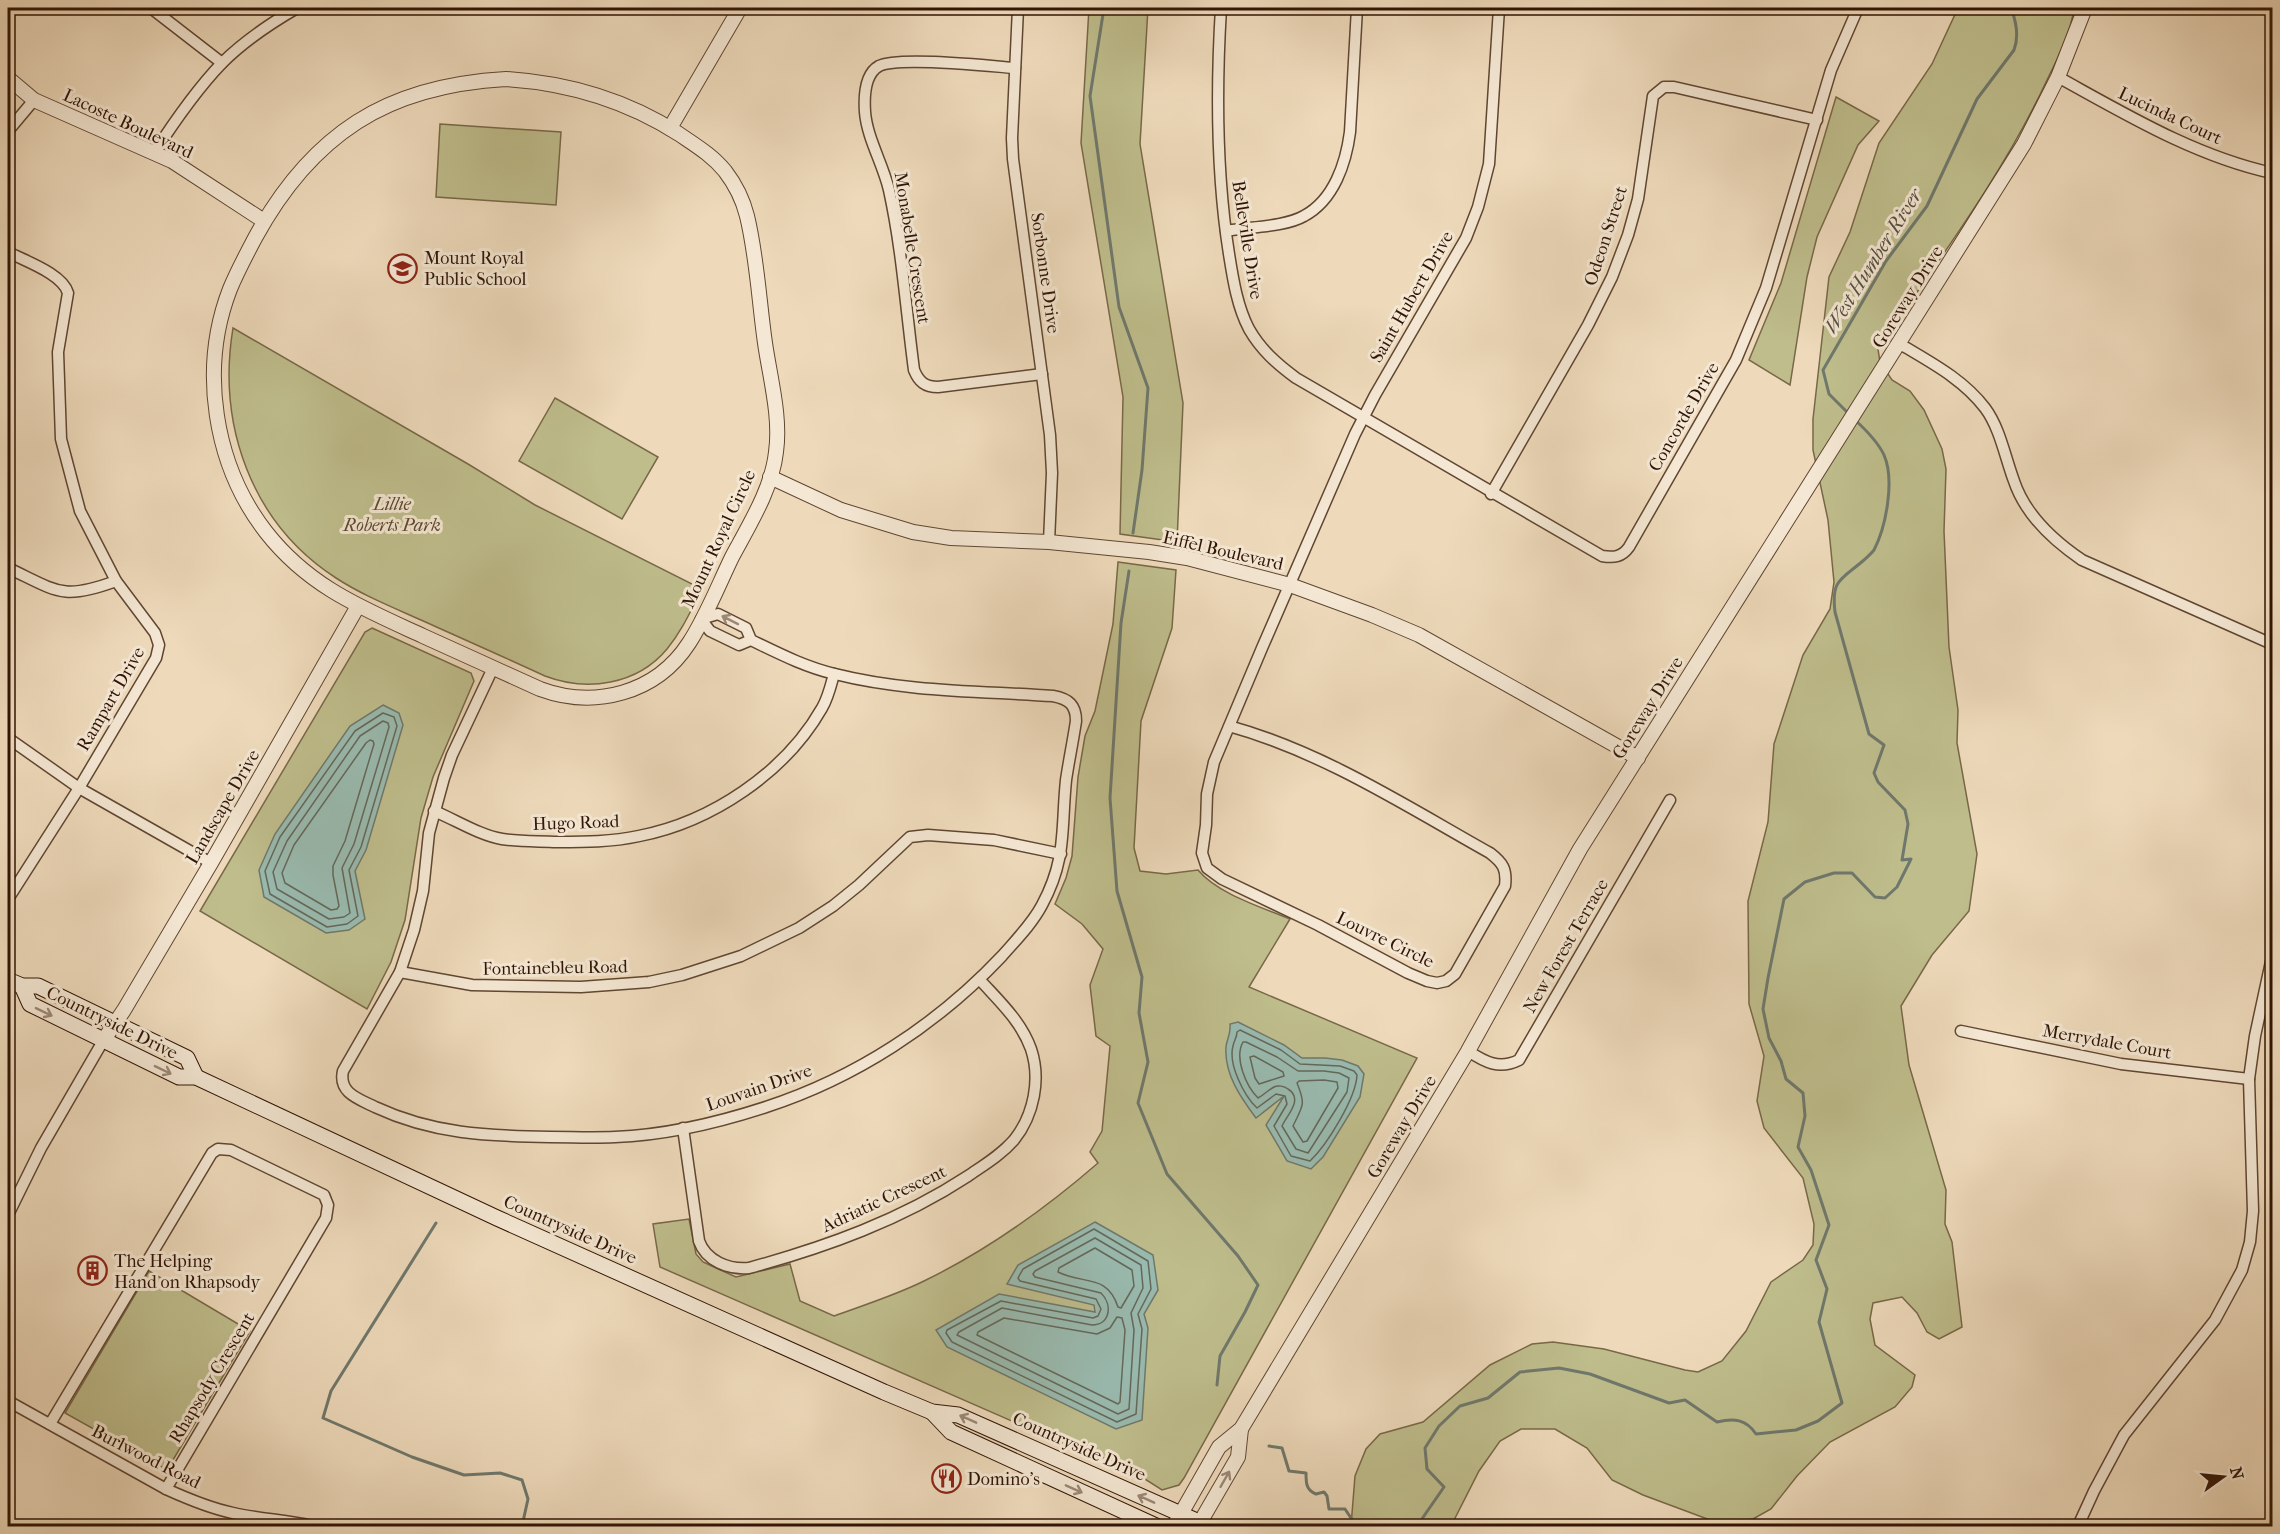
<svg xmlns="http://www.w3.org/2000/svg" width="2280" height="1534" font-family="'IM FELL French Canon',serif">
  <style>
    .green { fill: #bfbd8c; stroke: #786848; stroke-width: 1.5 }
    .water { fill: #99bbb0; stroke: #6f786c; stroke-width: 1.5 }
    .lines { fill: none; stroke-linecap: round; stroke-linejoin: round }
    .shore { stroke: #64685a; stroke-width: 1.5 }
    .stream { stroke: #6f786c; stroke-width: 3 }
    .minor-casing { stroke: #604632; stroke-width: 13 }
    .tertiary-casing { stroke: #604632; stroke-width: 16 }
    .secondary-casing { stroke: #301405; stroke-width: 17 }
    .minor { stroke: #f4e7d3; stroke-width: 10 }
    .tertiary { stroke: #f4e7d3; stroke-width: 14 }
    .secondary { stroke: #f4e7d3; stroke-width: 15 }
    .oneway { stroke: #9c8876 }
    .labels { text-anchor: middle; dominant-baseline: central; stroke-width: 6; stroke-linejoin: round; paint-order: stroke }
    .street-label { font-size: 18px; fill: #301405; stroke: #f4e7d3 }
    .poi-label { font-size: 18px; fill: #301405; stroke: #f4e7d3; text-anchor: start }
    .park-label { font-size: 18px; font-style: italic; fill: #5b472e; stroke: #f4e7d3 }
    .water-label { font-size: 20px; font-style: italic; fill: #554e41; stroke: #f4e7d3 }
  </style>
  <rect width="100%" height="100%" fill="#eedabb"/>
  <filter id="stains"><feTurbulence type="fractalNoise" baseFrequency=".00333" numOctaves="4"/><feColorMatrix values="0 0 0 0 .2 0 0 0 0 .09 0 0 0 0 .02 0 0 0 .5 -.17"/></filter>
  <radialGradient id="worn" r=".72"><stop offset=".6" stop-color="#630" stop-opacity="0"/><stop offset="1" stop-color="#630" stop-opacity=".3"/></radialGradient>
  <g class="green">
    <path d="M1089,8H1148L1140,144L1183,403L1177,542L1120,534L1123,397L1081,143Z"/>
    <path d="M1958,8H2074C2071,32 2058,58 2047,80C2007,166 1951,243 1897,321L1884,336L1878,349L1880,362L1892,380L1910,391L1924,410L1942,449L1946,469L1944,531L1949,647L1958,710L1957,743L1977,854L1969,911L1932,955L1901,1006L1909,1065L1946,1190L1945,1224L1952,1242L1962,1327L1939,1339L1927,1332L1917,1313L1902,1297L1873,1303L1870,1319L1875,1345L1915,1375L1912,1387L1895,1407L1830,1442L1797,1476L1771,1509L1753,1519L1718,1523L1643,1495L1612,1480L1587,1448L1555,1429H1521L1500,1441L1479,1471L1451,1526H1351L1355,1476L1366,1449L1380,1434L1423,1422L1490,1365L1532,1344L1553,1342L1604,1349L1685,1370L1698,1372L1722,1361L1746,1331L1771,1282L1803,1260L1813,1245L1814,1224L1803,1178L1764,1128L1757,1101L1764,1056L1749,1004L1748,901L1768,822L1774,744L1803,655L1830,609L1834,582L1828,520L1813,450V419L1829,277L1850,232L1879,143L1932,64Z"/>
    <path d="M1836,97L1879,121L1858,145L1817,237L1807,277L1790,385L1749,360L1781,283Z"/>
    <path d="M440,124L561,132L556,205L436,197Z"/>
    <path d="M233,328L468,464L535,505L702,589C691,610 682,631 667,649C637,685 587,692 545,676C504,657 463,639 421,620C392,607 362,595 336,578C251,523 217,425 233,328Z"/>
    <path d="M555,398L658,457L622,519L519,461Z"/>
    <path d="M1118,562L1176,570L1172,628L1141,721L1134,848L1140,871L1166,874L1198,870C1218,894 1261,907 1290,919L1249,987L1417,1058L1184,1478L1179,1485L1162,1490L1126,1467L1108,1459L1071,1447L660,1267L653,1224L689,1219L696,1254L703,1262L716,1268L736,1277L790,1264L800,1301L834,1316C864,1305 896,1295 924,1281C988,1250 1045,1209 1098,1163L1090,1152L1102,1131L1110,1046L1096,1036L1090,985L1103,949L1082,924L1055,904L1066,878L1072,856L1078,777L1085,736L1095,711L1113,624Z"/>
    <path d="M372,628L471,673L474,681L433,777L421,818L405,920L391,962L367,1009L200,911L365,632Z"/>
    <path d="M149,1271L250,1331L167,1470L65,1413Z"/>
  </g>
  <g class="water">
    <path d="M383,705L399,713L403,725L366,850L355,871L365,919L349,930L326,933L264,897L259,870L275,834L350,726Z"/>
    <path d="M1238,1022L1284,1045L1302,1058H1325L1342,1060L1358,1066L1364,1074L1360,1097L1323,1157L1311,1169L1287,1161L1266,1125L1284,1096L1256,1118C1241,1098 1224,1074 1226,1047C1227,1038 1231,1035 1230,1024Z"/>
    <path d="M1095,1222L1153,1255L1158,1290L1144,1314L1148,1328L1142,1420L1116,1429L947,1347L936,1330L999,1294L1095,1312L1094,1305L1007,1284L1018,1265Z"/>
  </g>
  <g class="lines">
    <g class="shore">
      <path d="M383,713L394,717L397,726L361,847L349,870L358,916L347,924L327,927L270,894L265,871L280,837L355,731Z"/>
      <path d="M383,721L388,723L389,727L354,844L342,868L350,913L344,917L329,919L277,889L273,872L287,841L360,736Z"/>
      <path d="M370,740L373,741L374,744L345,841L333,866V875L339,906L337,909L331,910L285,883L282,873L294,845L366,743Z"/>
      <path d="M1240,1030L1281,1050L1300,1064L1340,1066L1354,1071L1357,1075C1356,1098 1327,1145 1310,1161L1291,1156L1274,1126L1287,1104L1285,1096L1276,1094L1257,1108C1244,1096 1228,1064 1233,1046C1234,1040 1237,1038 1237,1032Z"/>
      <path d="M1243,1042H1246L1277,1057L1298,1071H1324L1339,1073L1349,1078L1347,1092L1308,1153L1296,1149L1282,1126C1287,1115 1304,1099 1288,1089C1284,1086 1278,1085 1274,1087C1268,1090 1264,1095 1258,1098C1246,1086 1234,1058 1243,1042Z"/>
      <path d="M1254,1056L1283,1072L1284,1076L1259,1084L1255,1078L1250,1057Z"/>
      <path d="M1324,1080L1337,1082L1338,1088L1307,1141L1303,1142L1293,1126C1303,1105 1306,1105 1297,1083L1299,1081Z"/>
      <path d="M1094,1229L1148,1261L1151,1289L1138,1314L1142,1329L1136,1414L1117,1422L952,1342L946,1333L947,1330L1001,1301L1093,1318L1098,1316L1101,1309L1096,1299L1020,1281L1018,1278L1023,1269Z"/>
      <path d="M1095,1238L1141,1265L1143,1288L1131,1313L1134,1330L1129,1409L1118,1414L957,1335L959,1332L1002,1308L1092,1325C1110,1325 1113,1305 1101,1293L1035,1277L1033,1274L1035,1271Z"/>
      <path d="M1095,1248L1132,1270L1134,1286L1121,1308L1118,1307C1107,1273 1083,1285 1058,1272L1059,1268Z"/>
      <path d="M1117,1317L1122,1318L1125,1330L1120,1402L1118,1404L977,1335L978,1332L1004,1318L1097,1334L1110,1328Z"/>
    </g>
    <g class="stream">
      <path d="M1104,8L1090,96L1119,307L1148,388L1142,470L1133,533"/>
      <path d="M1850,415L1829,394L1823,370L1886,261L1927,206L1977,99L2014,50C2019,37 2016,21 2011,8"/>
      <path d="M1129,571L1121,623L1110,798L1117,891L1142,977L1139,1013L1148,1062L1138,1103L1167,1174L1238,1256L1258,1285L1245,1312L1220,1356L1217,1385"/>
      <path d="M436,1223L331,1391L323,1418L412,1457L464,1475L500,1473L522,1480L528,1499L522,1526"/>
      <path d="M1269,1446L1282,1448L1289,1471L1306,1473C1306,1483 1306,1490 1316,1494L1324,1492L1327,1496L1329,1509H1345L1355,1524L1364,1526"/>
      <path d="M1377,1526H1378"/>
      <path d="M1417,1526L1444,1487L1427,1469L1425,1448L1439,1426L1460,1406L1488,1398L1520,1372L1559,1368L1590,1374L1669,1403L1685,1400L1717,1422C1734,1418 1746,1419 1756,1434L1796,1430L1818,1421L1842,1403L1819,1322L1827,1289L1816,1260L1829,1225L1811,1170L1798,1147L1805,1116L1803,1093L1786,1079L1781,1061L1769,1038L1763,1009L1768,978L1784,899L1805,882L1834,873H1852L1875,897L1885,898L1897,887L1911,859L1902,860L1908,824L1905,810L1878,782L1874,773L1884,745L1869,734L1835,612C1831,579 1841,580 1864,560C1867,557 1871,554 1874,550C1886,527 1895,480 1884,455C1878,442 1865,429 1854,419"/>
    </g>
    <defs>
      <g id="minor">
        <path d="M151,8L222,63"/>
        <path d="M1018,8L1012,138L1013,159L1050,435L1052,473L1049,542"/>
        <path d="M1221,8C1216,90 1216,172 1229,254C1233,279 1237,306 1249,329C1261,350 1277,364 1296,378L1602,556C1614,558 1622,557 1629,547L1736,360L1766,288L1831,70L1858,8"/>
        <path d="M1015,68C990,66 898,56 879,66C865,74 864,97 865,112C867,138 883,164 889,190C902,249 906,310 914,370C919,382 925,387 938,387L1042,374"/>
        <path d="M2058,77C2127,115 2195,156 2272,173"/>
        <path d="M8,131L34,100"/>
        <path d="M154,153C174,122 196,90 222,63C244,41 271,23 297,8"/>
        <path d="M1226,231C1248,227 1285,227 1304,216C1334,200 1346,163 1350,132L1357,8"/>
        <path d="M8,252C25,261 63,274 68,293L58,352L61,439L80,511L116,581L155,633L159,645L156,658L79,788L8,899"/>
        <path d="M1900,344C1930,362 1963,379 1985,408C2000,428 2005,457 2014,481C2025,514 2054,541 2082,560L2272,644"/>
        <path d="M1491,494L1588,325L1612,277L1628,235L1638,199L1653,96L1664,87H1674L1817,120"/>
        <path d="M8,568C57,591 62,601 116,581"/>
        <path d="M493,668L452,755L444,778L429,833L423,891L414,930L400,972L343,1071C338,1093 359,1099 375,1107C433,1134 487,1136 550,1137C571,1137 593,1138 615,1137C666,1135 717,1123 766,1107C855,1078 937,1025 1002,956C1016,940 1032,924 1042,905C1067,859 1061,829 1066,780C1069,760 1073,741 1076,721C1076,705 1069,699 1053,696C980,691 906,692 835,674C805,667 778,653 751,640L746,628L718,614L701,619L710,631L739,645L751,640"/>
        <path d="M1229,726C1323,752 1406,806 1490,853C1503,863 1507,869 1505,886L1455,974L1446,981L1437,983L1427,981L1408,973L1318,925L1222,879L1207,868L1202,853L1206,825L1207,794L1214,762L1262,648L1355,434L1375,395L1466,238L1478,207L1489,164L1499,8"/>
        <path d="M8,738L79,788L211,863"/>
        <path d="M434,811C456,820 479,835 502,839C520,842 539,841 557,842C585,842 611,842 639,836C711,822 785,773 822,708C828,698 831,685 834,674"/>
        <path d="M400,972L472,985L581,987L649,982L682,975L741,956L799,928L833,906L859,885L910,837L928,835L994,840L1061,854"/>
        <path d="M1961,1031L2121,1064L2249,1079"/>
        <path d="M1468,1051C1485,1062 1499,1070 1519,1060L1670,800"/>
        <path d="M683,1128L699,1241C706,1261 729,1270 749,1268C826,1247 901,1220 968,1176C984,1165 1001,1155 1014,1140C1034,1115 1041,1079 1031,1049C1021,1021 999,1001 980,980"/>
        <path d="M8,1215L41,1148L103,1041"/>
        <path d="M8,1401L166,1489C188,1499 209,1508 233,1513C259,1519 286,1520 313,1526"/>
        <path d="M50,1424L212,1153L218,1149L231,1150L324,1195L328,1205L326,1218L166,1489"/>
        <path d="M2078,1526L2094,1491L2124,1435L2215,1320L2242,1270L2250,1242L2253,1211L2249,1079L2255,1036L2272,957"/>
      </g>
      <g id="tertiary">
        <path d="M8,78L34,100L172,161L264,221"/>
        <path d="M506,79C568,83 626,100 679,134C695,145 712,155 725,171C735,184 743,200 747,216C757,257 759,301 765,343C770,378 781,417 776,452C772,489 749,525 732,557C718,586 706,617 689,643C656,694 594,709 540,689C501,671 462,654 423,636C362,608 309,587 266,532C214,465 199,369 230,289C237,272 246,255 255,238C280,192 312,151 357,122C402,93 454,82 506,79Z"/>
        <path d="M670,128L740,8"/>
        <path d="M770,477L841,510L913,532L951,538L1049,542L1149,552L1187,558L1290,585L1372,615L1419,635L1638,758"/>
        <path d="M103,1041L124,1010L211,863L358,606"/>
        <path d="M1174,1526L1219,1447L1241,1429L1468,1051L1580,849L2024,144L2058,77L2085,8"/>
        <path d="M1198,1526L1238,1457L1241,1429"/>
      </g>
      <g id="secondary">
        <path d="M8,980L22,986H38L187,1058L196,1077"/>
        <path d="M22,986L30,1004L179,1077H196L497,1218L884,1392L932,1412L958,1415L1208,1526"/>
        <path d="M932,1412L951,1432L1156,1526"/>
      </g>
    </defs>
    <use href="#minor" class="minor-casing"/>
    <use href="#tertiary" class="tertiary-casing"/>
    <use href="#secondary" class="secondary-casing"/>
    <use href="#minor" class="minor"/>
    <use href="#tertiary" class="tertiary"/>
    <use href="#secondary" class="secondary"/>
  </g>
  <defs><path id="oneway-shaft" d="M-6 0H5M1.5-3L5.5 0L1.5 3" fill="none" stroke-width="1.6" stroke-linecap="round" stroke-linejoin="round" transform="scale(1.5)"/></defs>
  <g class="oneway">
    <use href="#oneway-shaft" transform="translate(730 620) rotate(-153)"/>
    <use href="#oneway-shaft" transform="translate(44 1012) rotate(26)"/>
    <use href="#oneway-shaft" transform="translate(163 1070) rotate(26)"/>
    <use href="#oneway-shaft" transform="translate(968 1419) rotate(-156)"/>
    <use href="#oneway-shaft" transform="translate(1225 1479) rotate(-60)"/>
    <use href="#oneway-shaft" transform="translate(1074 1489) rotate(24)"/>
    <use href="#oneway-shaft" transform="translate(1146 1499) rotate(-156)"/>
  </g>
  <defs>
    <symbol id="school-ring" viewBox="-11 -11 22 22"><circle r="9.5" fill="#f4e7d3" stroke="#8f2418" stroke-width="1.5"/><path d="M0-5L7-2L0 1L-7-2ZM-4 1L0 2.5L4 1V4Q0 6-4 4Z" fill="#8f2418"/></symbol>
    <symbol id="building-ring" viewBox="-11 -11 22 22"><circle r="9.5" fill="#f4e7d3" stroke="#8f2418" stroke-width="1.5"/><path d="M-4-6H4V6H1V3H-1V6H-4ZM-2.5-4.3h1.7v1.8h-1.7ZM.8-4.3h1.7v1.8H.8ZM-2.5-1h1.7V.8h-1.7ZM.8-1h1.7V.8H.8Z" fill="#8f2418"/></symbol>
    <symbol id="restaurant-ring" viewBox="-11 -11 22 22"><circle r="9.5" fill="#f4e7d3" stroke="#8f2418" stroke-width="1.5"/><path d="M-5-6h1v4h1v-4h1v4h1v-4h1v5L-1.5 .5V6h-2V.5L-5-1ZM5-6V6H3V1.5H1.5Q1.5-4 5-6Z" fill="#8f2418"/></symbol>
  </defs>
  <g fill-rule="evenodd">
    <use href="#school-ring" x="386" y="252" width="33" height="33"/>
    <use href="#building-ring" x="76" y="1254" width="33" height="33"/>
    <use href="#restaurant-ring" x="930" y="1462" width="33" height="33"/>
  </g>
  <g class="labels">
    <g class="street-label">
      <text transform="translate(2170 116) rotate(25)">Lucinda Court</text>
      <text transform="translate(128 124) rotate(25)">Lacoste Boulevard</text>
      <text transform="translate(1606 236) rotate(-72)">Odeon Street</text>
      <text transform="translate(1247 240) rotate(81)">Belleville Drive</text>
      <text transform="translate(912 248) rotate(81)">Monabelle Crescent</text>
      <text transform="translate(1045 273) rotate(82)">Sorbonne Drive</text>
      <text transform="translate(1412 297) rotate(-60)">Saint Hubert Drive</text>
      <text transform="translate(1908 297) rotate(-58)">Goreway Drive</text>
      <text transform="translate(1684 417) rotate(-60)">Concorde Drive</text>
      <text transform="translate(719 539) rotate(-65)">Mount Royal Circle</text>
      <text transform="translate(1223 551) rotate(13)">Eiffel Boulevard</text>
      <text transform="translate(111 699) rotate(-60)">Rampart Drive</text>
      <text transform="translate(1648 708) rotate(-58)">Goreway Drive</text>
      <text transform="translate(223 807) rotate(-60)">Landscape Drive</text>
      <text transform="translate(576 823) rotate(-2)">Hugo Road</text>
      <text transform="translate(1385 940) rotate(26)">Louvre Circle</text>
      <text transform="translate(1566 946) rotate(-60)">New Forest Terrace</text>
      <text transform="translate(555 968) rotate(-1)">Fontainebleu Road</text>
      <text transform="translate(112 1023) rotate(26)">Countryside Drive</text>
      <text transform="translate(2107 1042) rotate(10)">Merrydale Court</text>
      <text transform="translate(759 1088) rotate(-19)">Louvain Drive</text>
      <text transform="translate(1402 1127) rotate(-59)">Goreway Drive</text>
      <text transform="translate(884 1199) rotate(-25)">Adriatic Crescent</text>
      <text transform="translate(570 1230) rotate(24)">Countryside Drive</text>
      <text transform="translate(212 1378) rotate(-59)">Rhapsody Crescent</text>
      <text transform="translate(1079 1447) rotate(24)">Countryside Drive</text>
      <text transform="translate(146 1457) rotate(27)">Burlwood Road</text>
    </g>
    <g class="poi-label">
      <text x="424" y="258">Mount Royal<tspan x="424" dy="21">Public School</tspan></text>
      <text x="114" y="1261">The Helping<tspan x="114" dy="21">Hand on Rhapsody</tspan></text>
      <text x="967" y="1479">Domino's</text>
    </g>
    <g class="park-label">
      <text x="392" y="504">Lillie<tspan x="392" dy="21">Roberts Park</tspan></text>
    </g>
    <g class="water-label">
      <text transform="translate(1873 261) rotate(-58)">West Humber River</text>
    </g>
  </g>
  <rect width="2280" height="1534" fill="none" stroke="#eedabb" stroke-width="30"/>
  <rect x="9" y="9" width="2262" height="1516" fill="none" stroke="#301405" stroke-width="3"/>
  <rect x="15" y="15" width="2250" height="1504" fill="none" stroke="#301405" stroke-width="1.5"/>
  <g transform="translate(2223 1477) rotate(75)" stroke="#f4e7d3" stroke-width="4.5" paint-order="stroke">
  <path d="M0-4.5L10 22L0 15L-10 22Z" fill="#301405"/>
  <text y="-9" font-size="16" font-weight="bold" text-anchor="middle" fill="#301405">N</text>
  </g>
  <rect width="100%" height="100%" filter="url(#stains)"/>
  <rect width="100%" height="100%" fill="url(#worn)"/>
</svg>
